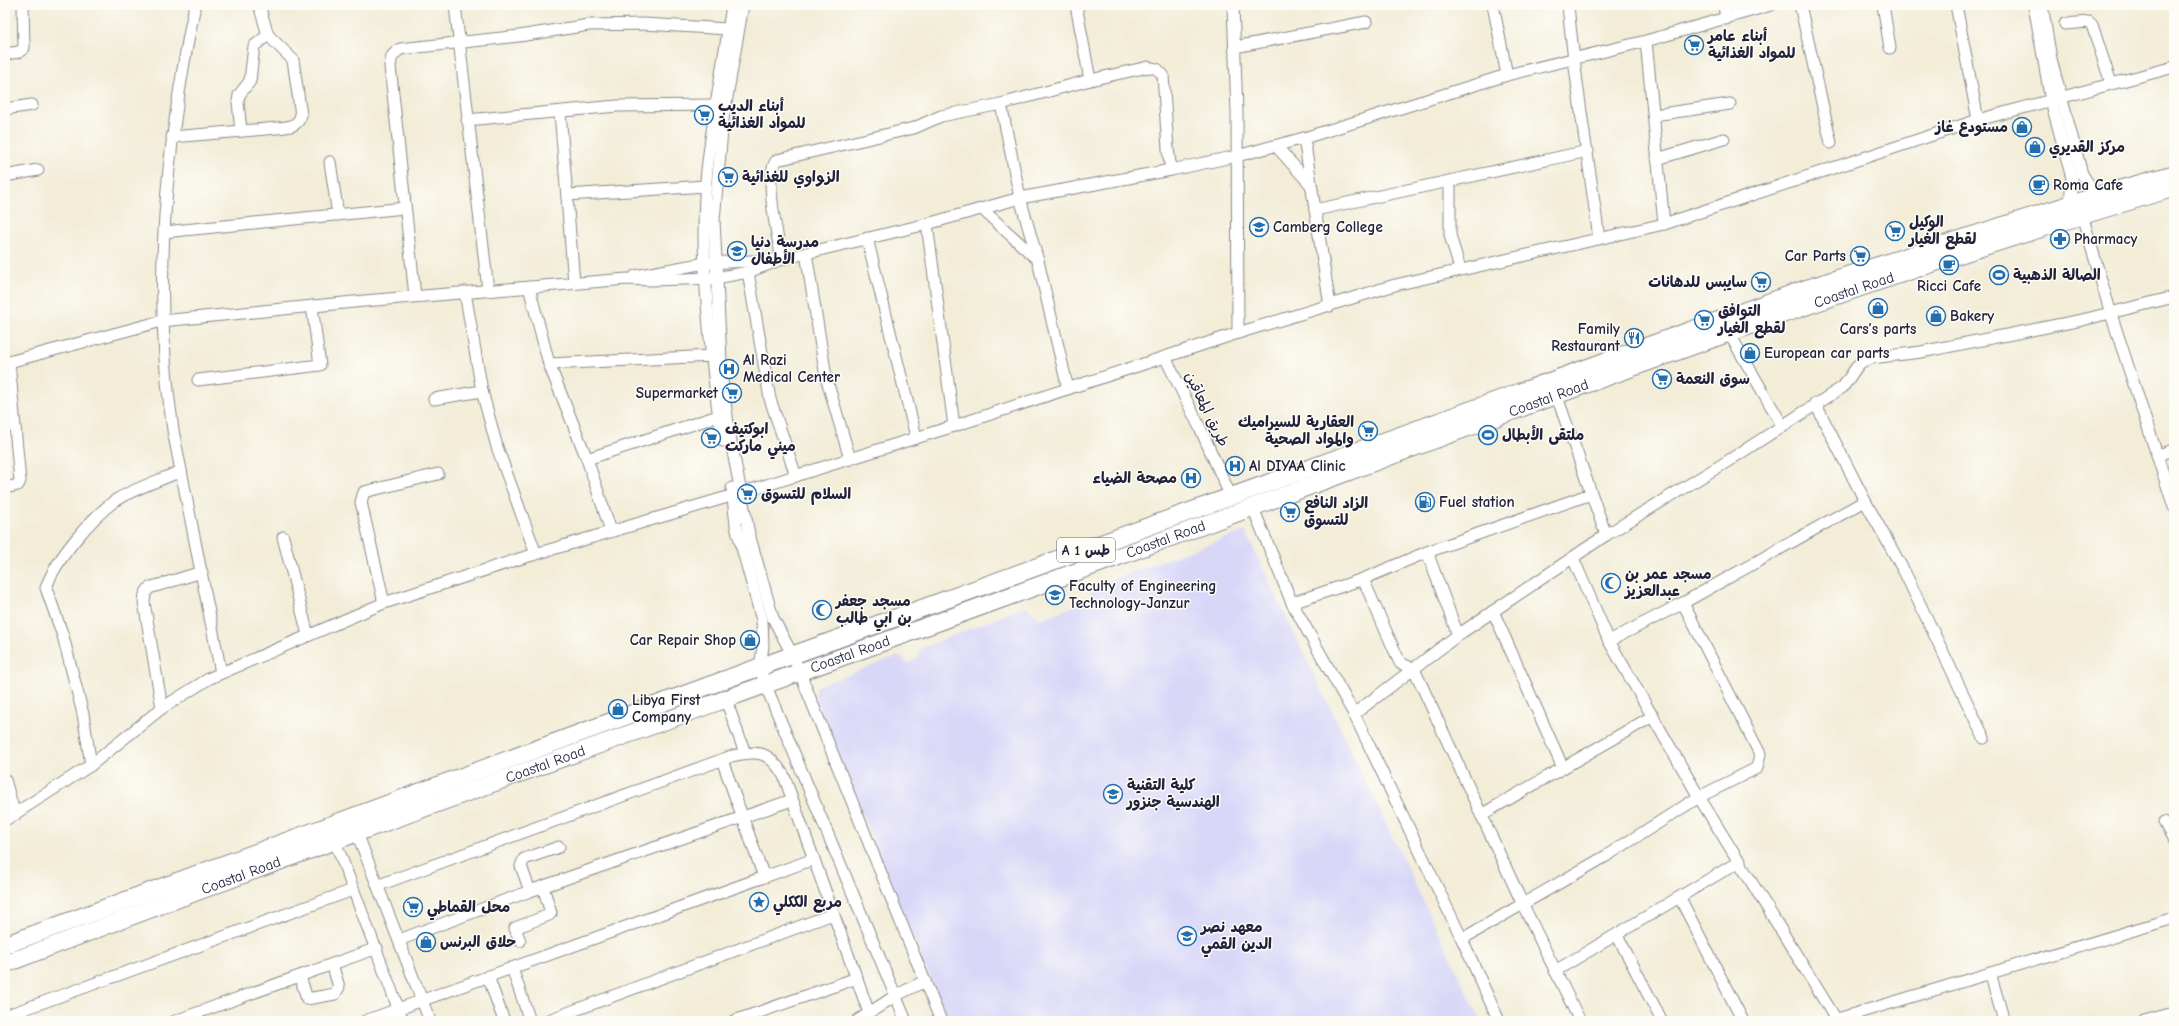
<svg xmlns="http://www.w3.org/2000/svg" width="2179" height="1026" font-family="'Comic Neue','Playpen Sans Arabic',sans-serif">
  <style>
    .built { fill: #d8d7f8 }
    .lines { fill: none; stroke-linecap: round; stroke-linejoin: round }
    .minor-casing { stroke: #8a888a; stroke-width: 13 }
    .highway-casing { stroke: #8a888a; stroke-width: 19 }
    .minor { stroke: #fff; stroke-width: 11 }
    .highway { stroke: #fff; stroke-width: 17 }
    .labels { text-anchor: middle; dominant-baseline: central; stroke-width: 3; stroke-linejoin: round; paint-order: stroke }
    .shield { fill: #fdfcf7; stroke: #646373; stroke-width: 1 }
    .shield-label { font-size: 14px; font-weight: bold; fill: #22223b }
    .poi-label { font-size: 15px; font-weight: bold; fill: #22223b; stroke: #fdfcf7; text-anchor: start }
    .street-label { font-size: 15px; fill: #22223b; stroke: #fdfcf7 }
  </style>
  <rect width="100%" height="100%" fill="#fdfcf7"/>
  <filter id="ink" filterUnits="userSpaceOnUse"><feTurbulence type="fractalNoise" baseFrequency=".025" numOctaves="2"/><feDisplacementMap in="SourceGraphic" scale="8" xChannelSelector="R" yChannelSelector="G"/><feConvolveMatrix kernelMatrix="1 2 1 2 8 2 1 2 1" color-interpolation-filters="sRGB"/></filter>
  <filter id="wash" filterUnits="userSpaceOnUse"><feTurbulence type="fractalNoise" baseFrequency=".012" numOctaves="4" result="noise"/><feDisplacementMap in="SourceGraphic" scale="16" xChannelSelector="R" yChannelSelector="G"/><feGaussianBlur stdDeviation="0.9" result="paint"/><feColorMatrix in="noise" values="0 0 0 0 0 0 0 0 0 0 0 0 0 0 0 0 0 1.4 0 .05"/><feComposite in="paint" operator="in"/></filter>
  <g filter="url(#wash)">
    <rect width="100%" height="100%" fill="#f3edd8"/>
    <path class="built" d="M1245,531L1481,1021H948L815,699L816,687L898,656L908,663L918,658L920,649L1026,606L1040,619L1088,601L1091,587Z"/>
  </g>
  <g filter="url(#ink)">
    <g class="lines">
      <defs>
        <g id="minor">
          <path d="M195,5C166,147 151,286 173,430L221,673"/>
          <path d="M455,5L488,290"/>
          <path d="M743,5L723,120L714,220L722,380L729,431L749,534L773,618L793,656L941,1021"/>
          <path d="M1076,5L1090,80"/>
          <path d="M1233,5L1237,112L1238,333"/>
          <path d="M1493,5L1507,75"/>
          <path d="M1568,5C1575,83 1589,161 1599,239"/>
          <path d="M1724,5L1726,19"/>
          <path d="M1800,5L1831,143"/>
          <path d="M1883,5L1890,48"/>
          <path d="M1956,5L1978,120"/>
          <path d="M2034,5L2051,101L2072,178L2070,204"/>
          <path d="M2042,5L2051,59L2082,174L2096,196"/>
          <path d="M2065,24L2089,22L2092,25L2111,83"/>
          <path d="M1646,41L1664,224"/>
          <path d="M1235,47L1366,22"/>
          <path d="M5,54L19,52L24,48L23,5"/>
          <path d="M1001,104L1090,80L1148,67L1157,69L1163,75L1168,149L1171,170"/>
          <path d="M5,109L32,105"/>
          <path d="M560,112L574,283"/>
          <path d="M1654,115L1730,104"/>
          <path d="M467,120L617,106L716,105"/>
          <path d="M241,131L238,102L239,95L250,81L254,46L268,35"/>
          <path d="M172,137L277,128C287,127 298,127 301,115L293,60L268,35L259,5"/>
          <path d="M1304,138L1330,306"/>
          <path d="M1276,146L1311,185"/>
          <path d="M1657,159L1724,139"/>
          <path d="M330,162L338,215"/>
          <path d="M5,176L38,170"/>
          <path d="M1450,181V235L1460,269"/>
          <path d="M567,195L706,186"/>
          <path d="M982,209L1038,260"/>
          <path d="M1315,210L1588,151"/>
          <path d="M2082,215L2111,314L2174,507"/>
          <path d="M927,224L954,426"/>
          <path d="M164,232L405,208"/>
          <path d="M867,238L916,437"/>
          <path d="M806,253L826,377L850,459"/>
          <path d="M782,259C778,240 763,174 777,160L914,128L941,116L1001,104L1020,198L1038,261L1068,389"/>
          <path d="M748,272L770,399L796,476"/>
          <path d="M635,276L705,263L773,260"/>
          <path d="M529,287L549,364L587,459L611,531"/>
          <path d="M465,292L482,391L497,447L536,554"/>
          <path d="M415,296L390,66L392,56L400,49L519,36L589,25L644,24L728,29"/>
          <path d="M1729,333L1782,425"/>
          <path d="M1165,357L1201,430L1231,497"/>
          <path d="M5,363L162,321L364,301L627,279L650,280L716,278L748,272L782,259L927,224L1020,198L1171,170L1237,156L1304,138L1507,75L1646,41L1771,5"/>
          <path d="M549,364L712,356"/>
          <path d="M198,380L320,365L312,306"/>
          <path d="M434,399L482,391"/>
          <path d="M1815,403L1865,501L1905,573L1984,738"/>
          <path d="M723,441C717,411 714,380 711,348C705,289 701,229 707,170C713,115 724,60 732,5"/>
          <path d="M2158,455L2174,450"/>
          <path d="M587,459L718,416"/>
          <path d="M5,488L18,485L20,481L9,362"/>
          <path d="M732,488L736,526L762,620L763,646L760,668L766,686L906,1021"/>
          <path d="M1253,508L1292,603L1354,714L1462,939L1606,856L1699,797L1757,768L1760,754L1683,603"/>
          <path d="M1606,535L1728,461L1843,387L1858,365L1863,361L1871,358L1921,352L2082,320L2174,297"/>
          <path d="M283,537L308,635"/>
          <path d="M1427,552L1458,635"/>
          <path d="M1573,558L1609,641L1699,797L1837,1021"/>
          <path d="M1363,579L1427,552L1591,494"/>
          <path d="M384,603L361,502L364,492L438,474"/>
          <path d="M1292,603L1363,579L1400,663L1414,669L1523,905L1580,1021"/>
          <path d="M1493,611L1563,768"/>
          <path d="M1609,641L1683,603L1865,501"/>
          <path d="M726,700L745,753"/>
          <path d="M162,708L144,602L145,594L149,588L202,572"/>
          <path d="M1354,714L1458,635L1606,535L1556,394"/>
          <path d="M722,760L764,877"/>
          <path d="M91,765L83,714L63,636L46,588C55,560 92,517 116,500C131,490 163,479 181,471"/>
          <path d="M5,780L15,815"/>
          <path d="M1481,815L1653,716"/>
          <path d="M5,820L91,765L162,708L210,678L384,603L519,559L741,493L954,426L1238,333L1395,285L1664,224L1978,120L2174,67"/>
          <path d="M2164,822L2174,840"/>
          <path d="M357,833L430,1021"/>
          <path d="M335,841L403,1021"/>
          <path d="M379,885L732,756C759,750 769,751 784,776L869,1013"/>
          <path d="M530,891L521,866L524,859L559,847"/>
          <path d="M1680,898L1743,1021"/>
          <path d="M1617,935L1662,1021"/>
          <path d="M1462,939L1499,1021"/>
          <path d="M399,940L530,891L792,800"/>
          <path d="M520,941L515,928L549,915L551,913L543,887"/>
          <path d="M512,968L530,1021"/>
          <path d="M1555,971L1740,861"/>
          <path d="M1990,973L2004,1021"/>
          <path d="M300,976L307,999L335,994L339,987L332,964"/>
          <path d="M488,976L504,1021"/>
          <path d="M5,1016L353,890"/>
          <path d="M175,1021L377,948"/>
          <path d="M365,1021L814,859"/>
          <path d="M546,1021L833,914"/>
          <path d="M734,1021L857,978"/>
          <path d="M857,1021L895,996L925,981"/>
          <path d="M1831,1021L2174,918"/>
          <path d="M2144,1021L2174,1013"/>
        </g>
        <g id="highway">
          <path d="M5,945L743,673L1808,288L2096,196L2174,174"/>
          <path id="s1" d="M5,964C377,822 752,691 1125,554C1473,427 1818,292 2174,188"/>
        </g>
      </defs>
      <use href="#minor" class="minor-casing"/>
      <use href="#highway" class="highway-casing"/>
      <use href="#minor" class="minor"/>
      <use href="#highway" class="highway"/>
    </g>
  </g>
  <defs>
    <symbol id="supermarket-ring" viewBox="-11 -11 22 22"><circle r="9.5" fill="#fdfcf7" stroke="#1f6fb2" stroke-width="1.5"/><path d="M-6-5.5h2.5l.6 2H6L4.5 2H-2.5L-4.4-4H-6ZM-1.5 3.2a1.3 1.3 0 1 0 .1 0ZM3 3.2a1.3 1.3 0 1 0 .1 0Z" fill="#1f6fb2"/></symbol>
    <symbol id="shop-ring" viewBox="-11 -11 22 22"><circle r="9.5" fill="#fdfcf7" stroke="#1f6fb2" stroke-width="1.5"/><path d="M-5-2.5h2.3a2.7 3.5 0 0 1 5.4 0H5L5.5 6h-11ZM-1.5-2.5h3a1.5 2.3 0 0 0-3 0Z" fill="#1f6fb2"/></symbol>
    <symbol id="cafe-ring" viewBox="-11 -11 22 22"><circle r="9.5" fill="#fdfcf7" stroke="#1f6fb2" stroke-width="1.5"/><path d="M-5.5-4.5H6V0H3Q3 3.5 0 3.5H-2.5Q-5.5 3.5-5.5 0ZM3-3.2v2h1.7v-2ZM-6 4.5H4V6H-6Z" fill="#1f6fb2"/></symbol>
    <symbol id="university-ring" viewBox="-11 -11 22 22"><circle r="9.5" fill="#fdfcf7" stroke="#1f6fb2" stroke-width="1.5"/><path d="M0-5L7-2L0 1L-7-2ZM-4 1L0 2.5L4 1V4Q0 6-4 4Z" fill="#1f6fb2"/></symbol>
    <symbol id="pharmacy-ring" viewBox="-11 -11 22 22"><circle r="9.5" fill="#fdfcf7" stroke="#1f6fb2" stroke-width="1.5"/><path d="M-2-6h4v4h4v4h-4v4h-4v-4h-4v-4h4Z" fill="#1f6fb2"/></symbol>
    <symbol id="school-ring" viewBox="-11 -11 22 22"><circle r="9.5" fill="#fdfcf7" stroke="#1f6fb2" stroke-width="1.5"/><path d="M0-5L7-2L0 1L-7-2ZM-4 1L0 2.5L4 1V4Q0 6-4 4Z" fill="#1f6fb2"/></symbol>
    <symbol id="stadium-ring" viewBox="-11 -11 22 22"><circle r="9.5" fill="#fdfcf7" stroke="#1f6fb2" stroke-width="1.5"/><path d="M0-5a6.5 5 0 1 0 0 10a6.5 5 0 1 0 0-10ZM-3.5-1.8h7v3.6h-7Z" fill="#1f6fb2"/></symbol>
    <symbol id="restaurant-ring" viewBox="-11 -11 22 22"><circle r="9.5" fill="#fdfcf7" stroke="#1f6fb2" stroke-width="1.5"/><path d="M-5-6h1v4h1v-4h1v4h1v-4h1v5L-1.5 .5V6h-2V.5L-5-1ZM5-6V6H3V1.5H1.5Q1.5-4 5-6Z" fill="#1f6fb2"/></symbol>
    <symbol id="hospital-ring" viewBox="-11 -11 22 22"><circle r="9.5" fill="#fdfcf7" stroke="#1f6fb2" stroke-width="1.5"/><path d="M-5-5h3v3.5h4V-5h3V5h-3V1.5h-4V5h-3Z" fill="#1f6fb2"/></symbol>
    <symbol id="fuel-ring" viewBox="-11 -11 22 22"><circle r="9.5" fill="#fdfcf7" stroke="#1f6fb2" stroke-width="1.5"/><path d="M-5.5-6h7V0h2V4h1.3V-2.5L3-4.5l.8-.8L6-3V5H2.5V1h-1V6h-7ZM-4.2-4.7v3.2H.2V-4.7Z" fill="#1f6fb2"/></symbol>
    <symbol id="mosque-ring" viewBox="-11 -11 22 22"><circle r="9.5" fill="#fdfcf7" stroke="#1f6fb2" stroke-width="1.5"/><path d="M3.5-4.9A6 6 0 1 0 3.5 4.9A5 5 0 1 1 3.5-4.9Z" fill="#1f6fb2"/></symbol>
    <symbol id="sight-ring" viewBox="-11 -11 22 22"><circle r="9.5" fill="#fdfcf7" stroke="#1f6fb2" stroke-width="1.5"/><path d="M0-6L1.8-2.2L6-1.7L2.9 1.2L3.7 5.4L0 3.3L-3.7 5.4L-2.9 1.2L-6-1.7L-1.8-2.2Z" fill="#1f6fb2"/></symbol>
  </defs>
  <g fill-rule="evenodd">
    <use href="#supermarket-ring" x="1683" y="34" width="22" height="22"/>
    <use href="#supermarket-ring" x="693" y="104" width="22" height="22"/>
    <use href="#shop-ring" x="2011" y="116" width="22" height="22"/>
    <use href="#shop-ring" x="2024" y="136" width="22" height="22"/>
    <use href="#supermarket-ring" x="717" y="166" width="22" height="22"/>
    <use href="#cafe-ring" x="2028" y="174" width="22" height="22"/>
    <use href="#university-ring" x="1248" y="216" width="22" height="22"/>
    <use href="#supermarket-ring" x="1884" y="220" width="22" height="22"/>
    <use href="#pharmacy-ring" x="2049" y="228" width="22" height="22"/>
    <use href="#school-ring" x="726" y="240" width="22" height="22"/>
    <use href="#supermarket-ring" x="1849" y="245" width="22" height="22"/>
    <use href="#cafe-ring" x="1938" y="254" width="22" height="22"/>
    <use href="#stadium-ring" x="1988" y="264" width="22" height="22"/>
    <use href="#supermarket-ring" x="1750" y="271" width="22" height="22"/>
    <use href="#shop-ring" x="1867" y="297" width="22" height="22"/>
    <use href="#shop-ring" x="1925" y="305" width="22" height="22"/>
    <use href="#supermarket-ring" x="1693" y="309" width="22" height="22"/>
    <use href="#restaurant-ring" x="1623" y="327" width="22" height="22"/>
    <use href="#shop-ring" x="1739" y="342" width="22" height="22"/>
    <use href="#hospital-ring" x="718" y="358" width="22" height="22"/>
    <use href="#supermarket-ring" x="1651" y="368" width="22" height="22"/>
    <use href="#supermarket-ring" x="721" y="382" width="22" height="22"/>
    <use href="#supermarket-ring" x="1357" y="420" width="22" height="22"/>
    <use href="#stadium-ring" x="1477" y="424" width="22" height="22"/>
    <use href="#supermarket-ring" x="700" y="427" width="22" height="22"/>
    <use href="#hospital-ring" x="1224" y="455" width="22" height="22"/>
    <use href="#hospital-ring" x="1180" y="467" width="22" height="22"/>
    <use href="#supermarket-ring" x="736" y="483" width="22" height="22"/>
    <use href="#fuel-ring" x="1414" y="491" width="22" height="22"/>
    <use href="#supermarket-ring" x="1279" y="501" width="22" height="22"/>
    <use href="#mosque-ring" x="1600" y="572" width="22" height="22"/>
    <use href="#school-ring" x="1044" y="584" width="22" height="22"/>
    <use href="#mosque-ring" x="811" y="599" width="22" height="22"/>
    <use href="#shop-ring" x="739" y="629" width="22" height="22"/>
    <use href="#shop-ring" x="607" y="698" width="22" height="22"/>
    <use href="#university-ring" x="1102" y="783" width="22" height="22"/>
    <use href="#sight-ring" x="748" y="891" width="22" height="22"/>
    <use href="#supermarket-ring" x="402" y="896" width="22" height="22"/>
    <use href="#university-ring" x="1176" y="925" width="22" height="22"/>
    <use href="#shop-ring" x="415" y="931" width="22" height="22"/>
  </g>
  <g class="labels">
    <rect class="shield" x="1057" y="538" width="58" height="24" rx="3"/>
    <g class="shield-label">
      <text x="1086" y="550">A 1 طس</text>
    </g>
    <g class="poi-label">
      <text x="1708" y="36">أبناء عامر<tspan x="1708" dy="17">للمواد الغذائية</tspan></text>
      <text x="718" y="106">أبناء الديب<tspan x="718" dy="17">للمواد الغذائية</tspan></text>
      <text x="2008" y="127" text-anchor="end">مستودع غاز</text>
      <text x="2049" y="147">مركز القديري</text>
      <text x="742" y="177">الزواوي للغذائية</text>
      <text x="2053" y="185">Roma Cafe</text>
      <text x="1909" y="222">الوكيل<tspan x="1909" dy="17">لقطع الغيار</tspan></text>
      <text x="1273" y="227">Camberg College</text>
      <text x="2074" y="239">Pharmacy</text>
      <text x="751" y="242">مدرسة دنيا<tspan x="751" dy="17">الأطفال</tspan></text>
      <text x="1846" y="256" text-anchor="end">Car Parts</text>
      <text x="2013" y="275">الصالة الذهبية</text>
      <text x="1747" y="282" text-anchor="end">سايبس للدهانات</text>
      <text x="1949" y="286" text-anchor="middle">Ricci Cafe</text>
      <text x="1718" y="311">التوافق<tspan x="1718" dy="17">لقطع الغيار</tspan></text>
      <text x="1950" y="316">Bakery</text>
      <text x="1620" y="329" text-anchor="end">Family<tspan x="1620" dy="17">Restaurant</tspan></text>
      <text x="1878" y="329" text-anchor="middle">Cars’s parts</text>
      <text x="1764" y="353">European car parts</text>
      <text x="743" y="360">Al Razi<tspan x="743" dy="17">Medical Center</tspan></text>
      <text x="1676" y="379">سوق النعمة</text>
      <text x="718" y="393" text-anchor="end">Supermarket</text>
      <text x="1354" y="422" text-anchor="end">العقارية للسيراميك<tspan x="1354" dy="17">والمواد الصحية</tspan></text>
      <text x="725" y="429">ابوكتيف<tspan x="725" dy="17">ميني ماركت</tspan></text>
      <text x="1502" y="435">ملتقى الأبطال</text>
      <text x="1249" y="466">Al DIYAA Clinic</text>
      <text x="1177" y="478" text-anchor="end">مصحة الضياء</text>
      <text x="761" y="494">السلام للتسوق</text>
      <text x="1439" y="502">Fuel station</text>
      <text x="1304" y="503">الزاد النافع<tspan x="1304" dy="17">للتسوق</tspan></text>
      <text x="1625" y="574">مسجد عمر بن<tspan x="1625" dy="17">عبدالعزيز</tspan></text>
      <text x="1069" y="586">Faculty of Engineering<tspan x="1069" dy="17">Technology-Janzur</tspan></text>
      <text x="836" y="601">مسجد جعفر<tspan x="836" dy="17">بن ابي طالب</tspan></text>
      <text x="736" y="640" text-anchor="end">Car Repair Shop</text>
      <text x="632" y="700">Libya First<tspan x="632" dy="17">Company</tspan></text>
      <text x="1127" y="785">كلية التقنية<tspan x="1127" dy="17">الهندسية جنزور</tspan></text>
      <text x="773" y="902">مربع الككلي</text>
      <text x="427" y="907">محل القماطي</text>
      <text x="1201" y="927">معهد نصر<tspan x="1201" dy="17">الدين القمي</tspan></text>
      <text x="440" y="942">حلاق البرنس</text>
    </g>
    <g class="street-label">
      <text stroke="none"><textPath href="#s1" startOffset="1968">Coastal Road</textPath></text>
      <text stroke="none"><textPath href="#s1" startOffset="1644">Coastal Road</textPath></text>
      <text transform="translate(1207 409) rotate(64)">طريق المعاقين</text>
      <text stroke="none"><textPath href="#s1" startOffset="1236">Coastal Road</textPath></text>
      <text stroke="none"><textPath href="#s1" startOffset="900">Coastal Road</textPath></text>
      <text stroke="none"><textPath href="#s1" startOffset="576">Coastal Road</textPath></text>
      <text stroke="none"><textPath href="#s1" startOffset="252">Coastal Road</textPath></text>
    </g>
  </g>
  <rect width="2179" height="1026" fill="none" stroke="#fdfcf7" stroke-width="20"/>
</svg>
